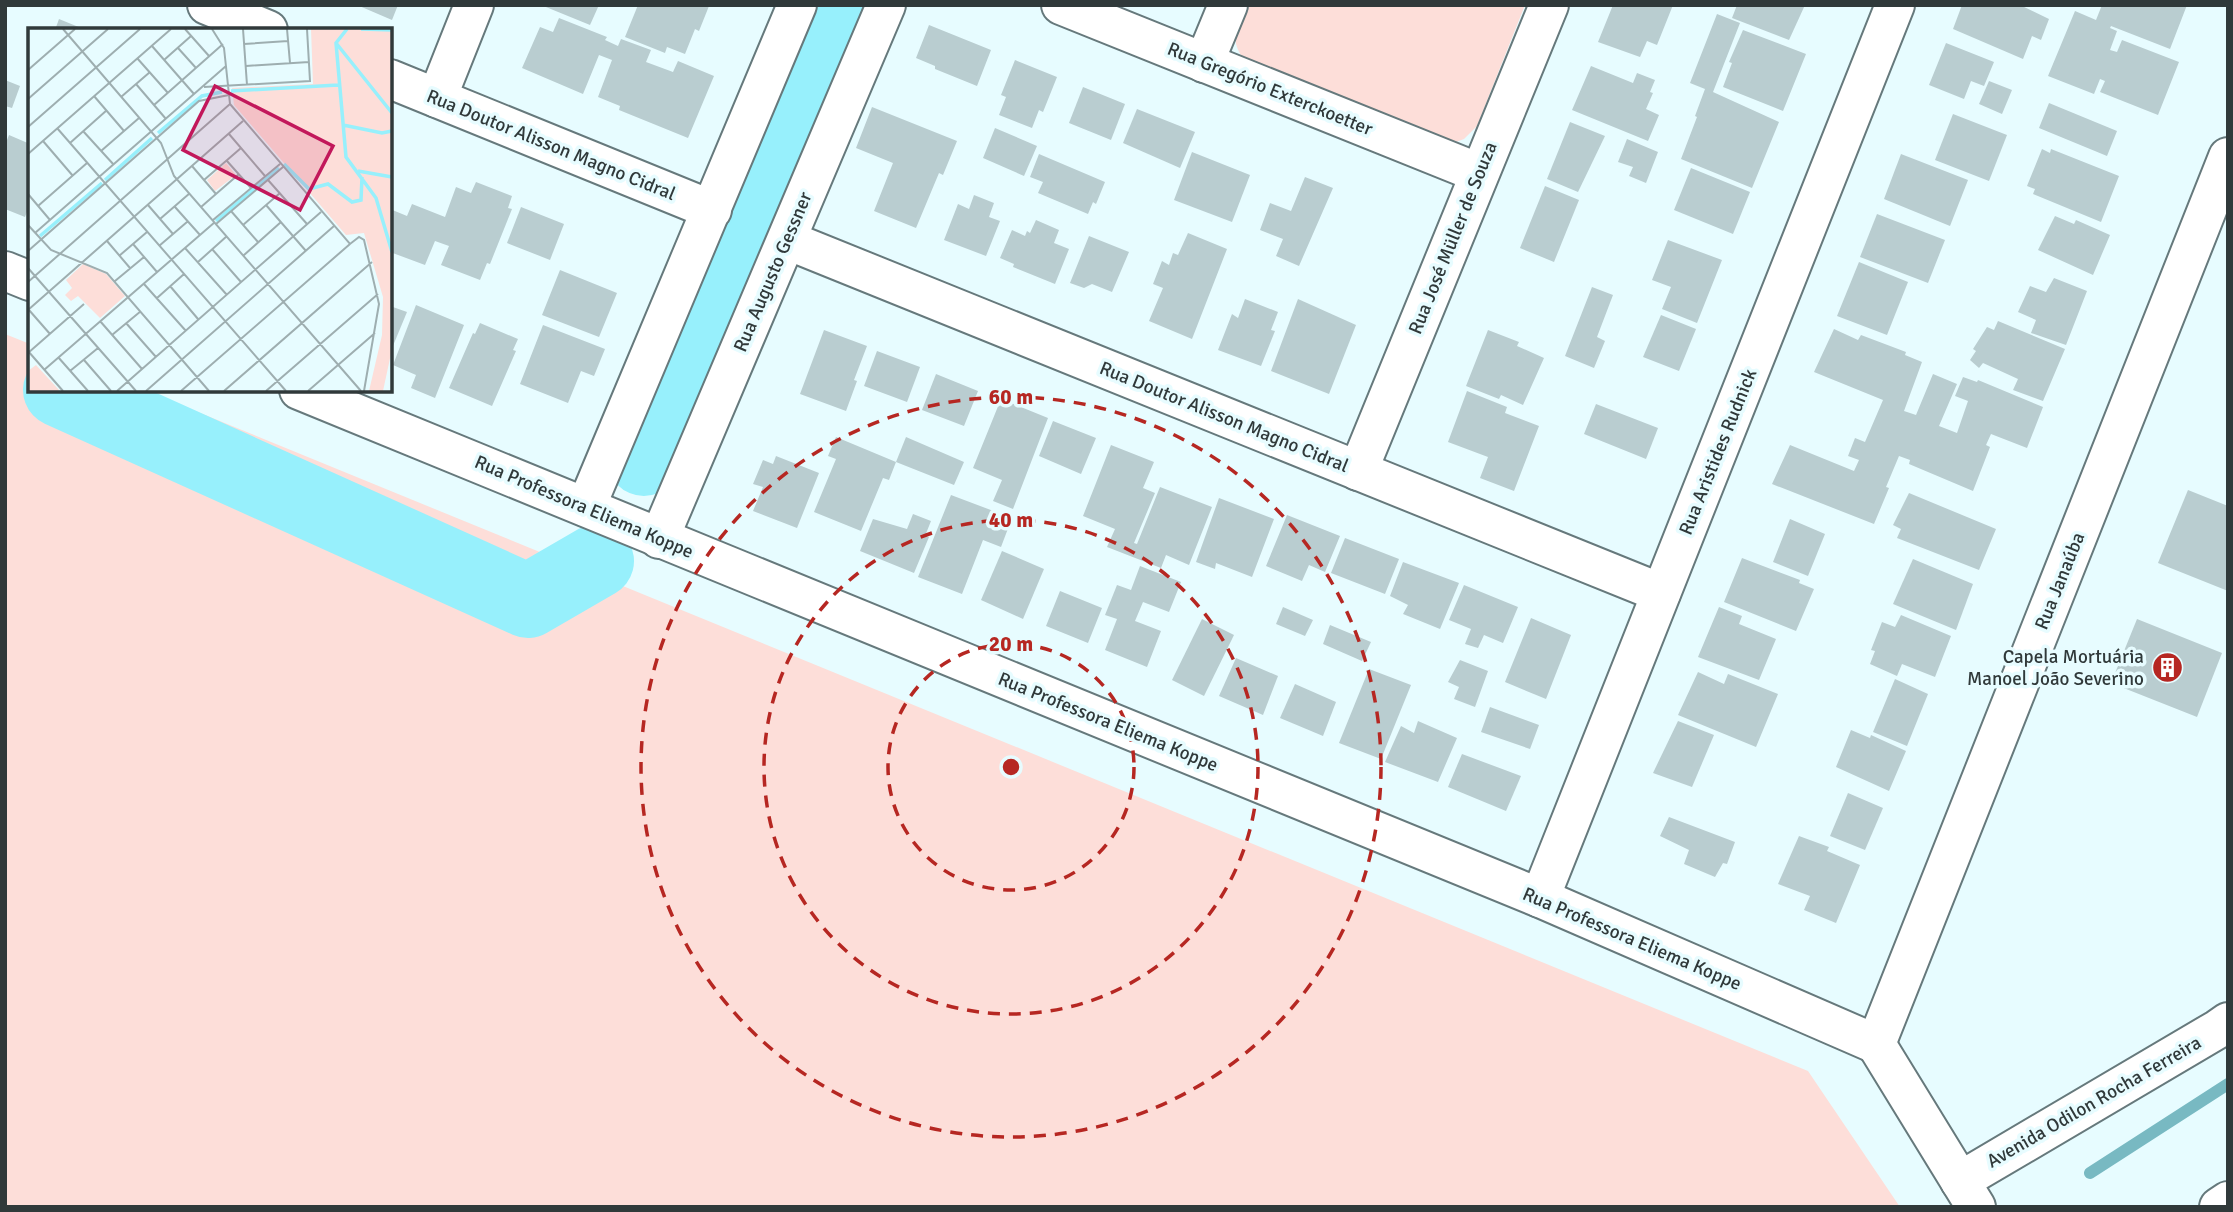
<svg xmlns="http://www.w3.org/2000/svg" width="2233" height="1212" font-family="Signika,sans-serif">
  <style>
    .green { fill: #fdded9 }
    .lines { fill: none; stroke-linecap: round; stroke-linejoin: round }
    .stream { stroke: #78b9c2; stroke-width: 12 }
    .river { stroke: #97f0fc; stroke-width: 74 }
    .building { fill: #b9cdd0 }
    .minor-casing { stroke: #66797c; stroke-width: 42 }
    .minor { stroke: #fff; stroke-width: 38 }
    .ring { fill: none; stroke: #b62722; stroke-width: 3.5; stroke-dasharray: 12 9 }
    .labels { text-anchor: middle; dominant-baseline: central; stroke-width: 7; stroke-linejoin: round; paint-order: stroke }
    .street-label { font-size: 19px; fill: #30393a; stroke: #e7fcff }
    .poi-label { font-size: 19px; fill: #30393a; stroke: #e7fcff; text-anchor: end }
    .inset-river { fill: none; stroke: #97f0fc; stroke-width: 3.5 }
    .inset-road { fill: none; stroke: #9eaeb0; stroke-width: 2 }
    .view { fill: #c2185b; fill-opacity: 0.15; stroke: #c2185b; stroke-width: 3.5 }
    .inset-edge { fill: none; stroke: #30393a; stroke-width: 3.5 }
    .centre { fill: #b62722; stroke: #e7fcff; stroke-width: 3.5 }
    .ring-label { font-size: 21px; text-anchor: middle; font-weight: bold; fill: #b62722; stroke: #e7fcff; stroke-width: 7; stroke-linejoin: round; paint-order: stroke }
  </style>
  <rect width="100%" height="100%" fill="#e7fcff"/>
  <g class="green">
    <path d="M1243,5H1525L1477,126L1464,139L1448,145L1247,62C1228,43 1237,29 1243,5Z"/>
    <path d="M5,334L30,344V390H144L1808,1071L1900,1207H5Z"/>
  </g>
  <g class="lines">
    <path class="stream" d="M2090,1173L2228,1084"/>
    <g class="river">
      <path d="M60,390L528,601L597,561"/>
      <path d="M644,459L837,5"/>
    </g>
  </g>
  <g class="building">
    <path d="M357,5H398L392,20Z"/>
    <path d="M541,5H599L590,25Z"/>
    <path d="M638,5H706L709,6L699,31L695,29L685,54L667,47L665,53L625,37Z"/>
    <path d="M1613,5H1673L1657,45L1647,41L1640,57L1598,42Z"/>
    <path d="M1737,5H1805L1789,40L1732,18Z"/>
    <path d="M1962,5H2020L2049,19L2041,40L2032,36L2023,59L1953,29Z"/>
    <path d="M2102,5H2187L2170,49L2111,26L2110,28L2117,31L2110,50L2117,52L2122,40L2179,62L2158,115L2100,92L2105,81L2100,79L2094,94L2048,76L2075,11L2096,20Z"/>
    <path d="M1717,14L1740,23L1713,92L1779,122L1752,188L1681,159L1697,117L1695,116L1705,89L1690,83Z"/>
    <path d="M559,18L607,37L605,40L618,46L621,39L651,50L646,62L673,72L678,61L714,76L688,138L619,110L620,106L598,97L612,60L599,55L583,94L522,68L540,27L553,32Z"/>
    <path d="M59,19L86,30H55Z"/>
    <path d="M929,25L991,50L977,86L935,69V66L916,58Z"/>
    <path d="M1743,30L1806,54L1783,111L1723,87L1732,63L1729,62Z"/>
    <path d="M1946,43L1994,62L1984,86L1971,81L1964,99L1929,85Z"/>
    <path d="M1015,60L1057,77L1043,112L1039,110L1032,128L999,115L1006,97L1001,95Z"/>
    <path d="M1591,66L1633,83L1637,73L1655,80L1650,92L1653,93L1646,109L1659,115L1648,141L1572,110Z"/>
    <path d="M5,80L20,86L12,108L5,106Z"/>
    <path d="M1989,81L2012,90L2002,114L1979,104Z"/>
    <path d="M1083,87L1125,104L1111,140L1069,123Z"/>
    <path d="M2049,103L2117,131L2107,156L2039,128Z"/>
    <path d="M872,107L957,141L943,175L939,173L916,228L874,211L893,163L856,148Z"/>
    <path d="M1137,109L1195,132L1180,168L1123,143Z"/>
    <path d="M1953,114L2007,135L1989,181L1935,160Z"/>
    <path d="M1570,122L1605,136L1578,192L1547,179Z"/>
    <path d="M995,128L1037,146L1024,176L983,158Z"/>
    <path d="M9,135L30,144V204L25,217L5,209V145Z"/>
    <path d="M1627,139L1658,152L1646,183L1629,176L1633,167L1618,162Z"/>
    <path d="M2042,149L2050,153L2051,149L2119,176L2101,222L2033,194L2035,189L2027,186Z"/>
    <path d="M1192,152L1250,175L1232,222L1174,200Z"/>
    <path d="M1039,154L1105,182L1096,204L1093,202L1088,214L1038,193L1043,182L1030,177Z"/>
    <path d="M1901,154L1968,180L1950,226L1884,199Z"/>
    <path d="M1691,168L1750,192L1733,234L1674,210Z"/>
    <path d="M1305,177L1333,188L1299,266L1276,256L1283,239L1260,230L1270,203L1291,211Z"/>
    <path d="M476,182L512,196L508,208L512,209L490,264L487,263L480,280L441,265L449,246L435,241L425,265L390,252V209L407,216L412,204L445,217L456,187L471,193Z"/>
    <path d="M1545,186L1579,200L1554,262L1520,248Z"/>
    <path d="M974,195L994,203L989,217L1000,221L986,256L944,240L958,204L969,209Z"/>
    <path d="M521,207L564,224L550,260L507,243Z"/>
    <path d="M1877,214L1945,240L1928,283L1860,257Z"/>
    <path d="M2055,216L2074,224L2076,220L2110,235L2093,275L2038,250Z"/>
    <path d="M1036,220L1059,230L1054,243L1069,249L1055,284L1013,267L1014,264L1000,258L1012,230L1025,236L1027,231L1030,233Z"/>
    <path d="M1188,233L1227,249L1192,339L1149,321L1163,288L1153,284L1162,261L1169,265L1173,253L1178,255Z"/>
    <path d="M1089,236L1129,252L1112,292L1092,284L1084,288L1070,283Z"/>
    <path d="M1668,240L1722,260L1697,323L1662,309L1671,287L1652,280Z"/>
    <path d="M1859,262L1908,282L1887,335L1837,316Z"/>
    <path d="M560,270L617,293L599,337L542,315Z"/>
    <path d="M2054,278L2087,291L2066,345L2031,333L2036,320L2018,312L2030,286L2046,292Z"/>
    <path d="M1592,287L1613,295L1597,337L1605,341L1594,368L1565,356Z"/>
    <path d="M1245,299L1278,312L1271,330L1275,331L1261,366L1218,350L1232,314L1238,318Z"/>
    <path d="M1298,299L1356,325L1329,394L1271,371Z"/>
    <path d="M416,305L464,325L435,398L411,388L416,375L393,365Z"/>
    <path d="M390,306L407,312L390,353Z"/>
    <path d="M1661,315L1696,329L1679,371L1643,357Z"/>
    <path d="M1998,321L2065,349L2043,401L2013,390L2018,379L1983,363L1979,368L1970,360L1976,351L1973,349L1987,327L1994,330Z"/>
    <path d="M480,323L518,339L513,350L516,351L492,406L449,388L473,333L475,334Z"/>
    <path d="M543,325L605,349L594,376L581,371L568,403L520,384Z"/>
    <path d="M1834,329L1858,340L1861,335L1906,352L1905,355L1922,362L1904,411L1916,415L1933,374L1957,384L1939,426L1957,433L1968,401L1955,396L1963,377L1977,382L1978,380L2043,407L2027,448L1991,434L1986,445L1990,447L1973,491L1909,464L1910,460L1899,456L1886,487L1889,488L1874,524L1772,484L1790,445L1854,471L1859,460L1848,456L1855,438L1865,442L1883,400L1814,372Z"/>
    <path d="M824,330L867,346L854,380L857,381L846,411L800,394Z"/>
    <path d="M1488,330L1519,342L1517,346L1544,358L1523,405L1501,395L1499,399L1466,386Z"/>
    <path d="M877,351L920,367L907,402L864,386Z"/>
    <path d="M936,374L978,391L964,426L922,410Z"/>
    <path d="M1467,391L1507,407L1505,413L1539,426L1514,491L1480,478L1488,457L1448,442Z"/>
    <path d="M1001,399L1048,418L1013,509L993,501L1002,480L973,468Z"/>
    <path d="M1596,404L1658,428L1646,459L1584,434Z"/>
    <path d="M1053,421L1096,438L1081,474L1039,456Z"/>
    <path d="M836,437L896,462L889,480L883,478L861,531L814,512L836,459L828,456Z"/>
    <path d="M906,437L964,462L954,485L896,462Z"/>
    <path d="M1111,445L1154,462L1143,488L1155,493L1134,543L1137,544L1160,487L1212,507L1189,565L1166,555L1161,568L1107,547L1115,529L1083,516Z"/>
    <path d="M776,456L819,473L797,528L753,511L763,487L753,484L763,460L773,464Z"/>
    <path d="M2188,490L2228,506V591L2158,563Z"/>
    <path d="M1909,493L1996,529L1979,570L1897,538L1901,529L1893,525Z"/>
    <path d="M951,495L1012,518L1001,547L983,540L962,594L918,577Z"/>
    <path d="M1219,498L1274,519L1252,577L1216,563L1215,569L1196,562Z"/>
    <path d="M913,514L931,521L925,536L929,537L914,573L860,551L873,519L907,529Z"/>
    <path d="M1287,515L1340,536L1325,572L1309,565L1302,581L1266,566Z"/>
    <path d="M1790,519L1825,534L1808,576L1773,562Z"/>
    <path d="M1345,538L1399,559L1385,594L1331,573Z"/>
    <path d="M1002,551L1044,569L1023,619L981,600Z"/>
    <path d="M1742,558L1800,580L1799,583L1814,589L1796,631L1724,602Z"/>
    <path d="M1913,559L1973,584L1956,630L1893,604Z"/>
    <path d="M1403,562L1459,583L1440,629L1403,614L1408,605L1390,596Z"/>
    <path d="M1140,566L1181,582L1169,612L1143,602L1135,621L1161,631L1147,667L1105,650L1117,619L1105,615L1117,585L1131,590Z"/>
    <path d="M1464,585L1518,607L1503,643L1484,635L1478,648L1465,644L1471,629L1449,620Z"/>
    <path d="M1060,591L1102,608L1088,643L1046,626Z"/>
    <path d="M1283,607L1313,620L1305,636L1276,624Z"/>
    <path d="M1719,607L1742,616L1739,624L1776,639L1759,680L1698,657Z"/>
    <path d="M1901,615L1951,636L1935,677L1902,664L1897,676L1870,664L1875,651L1871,650L1882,622L1895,627Z"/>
    <path d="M1531,618L1571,635L1546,699L1505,682Z"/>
    <path d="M1202,619L1234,635L1204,696L1172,680Z"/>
    <path d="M2137,619L2222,653L2197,717L2111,683Z"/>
    <path d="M1330,625L1371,642L1362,661L1323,644Z"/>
    <path d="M1236,658L1278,676L1263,715L1219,696Z"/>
    <path d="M1460,660L1488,671L1475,707L1454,699L1459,687L1448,682Z"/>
    <path d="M1369,669L1411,685L1381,759L1339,743Z"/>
    <path d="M1698,672L1724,684L1728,674L1778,694L1756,747L1678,715Z"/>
    <path d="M1895,679L1928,694L1907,746L1873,732Z"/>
    <path d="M1295,684L1336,702L1323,736L1280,718Z"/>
    <path d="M1490,707L1539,725L1530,749L1481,732Z"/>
    <path d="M1418,721L1457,738L1438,782L1385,762L1401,726L1414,733Z"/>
    <path d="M1678,721L1714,735L1692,787L1653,773Z"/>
    <path d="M1851,730L1870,738L1871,735L1906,751L1889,791L1836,767Z"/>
    <path d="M1462,754L1521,776L1506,811L1448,787Z"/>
    <path d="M1848,793L1883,808L1865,850L1830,836Z"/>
    <path d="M1669,817L1735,842L1727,864L1723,863L1715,877L1684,864L1689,850L1660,836Z"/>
    <path d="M1799,836L1829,847L1827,851L1860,865L1836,923L1804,910L1810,896L1778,884Z"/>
  </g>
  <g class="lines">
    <defs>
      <g id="minor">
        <path d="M207,5L268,30"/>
        <path d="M1061,5L1479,173"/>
        <path d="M1204,63L1228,5"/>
        <path d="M390,79L712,210"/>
        <path d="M437,98L474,5"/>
        <path d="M787,240L1661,593"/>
        <path d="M5,271L30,281"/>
        <path d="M299,390L1540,898L1876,1044"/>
        <path d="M1358,471L1549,5"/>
        <path d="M586,507L797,5"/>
        <path d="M659,539L886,5"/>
        <path d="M1540,898L1895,5"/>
        <path d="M1876,1044L2228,157"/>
        <path d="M1876,1044L1976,1207"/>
        <path d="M1960,1181L2218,1029L2228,1022"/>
        <path d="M2219,1207L2228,1201"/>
      </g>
    </defs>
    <use href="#minor" class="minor-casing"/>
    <use href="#minor" class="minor"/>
  </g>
  <g class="ring">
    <circle cx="1011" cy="767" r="123"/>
    <circle cx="1011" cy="767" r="247"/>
    <circle cx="1011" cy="767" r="370"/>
  </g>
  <defs>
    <symbol id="building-disc" viewBox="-11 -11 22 22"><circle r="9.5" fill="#b62722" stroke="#e7fcff"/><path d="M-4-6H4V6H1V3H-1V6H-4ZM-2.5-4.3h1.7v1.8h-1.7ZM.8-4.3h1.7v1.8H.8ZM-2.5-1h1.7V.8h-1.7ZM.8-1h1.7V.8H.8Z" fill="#fff"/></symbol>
  </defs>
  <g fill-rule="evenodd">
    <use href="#building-disc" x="2150" y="650" width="35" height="35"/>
  </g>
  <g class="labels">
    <g class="street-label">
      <text transform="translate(1270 89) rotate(22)">Rua Gregório Exterckoetter</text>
      <text transform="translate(551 145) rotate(22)">Rua Doutor Alisson Magno Cidral</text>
      <text transform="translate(1453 238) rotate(-68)">Rua José Müller de Souza</text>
      <text transform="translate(773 272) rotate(-67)">Rua Augusto Gessner</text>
      <text transform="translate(1224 417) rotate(22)">Rua Doutor Alisson Magno Cidral</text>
      <text transform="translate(1718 452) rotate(-68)">Rua Aristides Rudnick</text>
      <text transform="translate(584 507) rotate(23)">Rua Professora Eliema Koppe</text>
      <text transform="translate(2060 581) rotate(-68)">Rua Janaúba</text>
      <text transform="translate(1108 722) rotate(22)">Rua Professora Eliema Koppe</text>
      <text transform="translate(1632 939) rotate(23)">Rua Professora Eliema Koppe</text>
      <text transform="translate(2094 1102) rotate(-30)">Avenida Odilon Rocha Ferreira</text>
    </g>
    <g class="poi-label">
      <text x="2144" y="657">Capela Mortuária<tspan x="2144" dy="22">Manoel João Severino</tspan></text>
    </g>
  </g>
  <g transform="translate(28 28)">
    <rect width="364" height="364" fill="#e7fcff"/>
    <path d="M283,1H364V321L355,363H341L354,307L355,269L336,205L318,207L206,77L204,60L285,56ZM198,135L208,147L187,163L179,152ZM55,236L78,246L97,268L72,290L50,268L43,273L37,267L44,260L38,252ZM8,337L31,362L30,363H0V343Z" fill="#fdded9"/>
    <path class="inset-river" d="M319,1L308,15L318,129L348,170L364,224M333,1L364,2M308,15L364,85M203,63L310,57M315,97L354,105L364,103M130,105L174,68L194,64M256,136L281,161L300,156L324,174L333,172L334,149M330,143L364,149M77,152L124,110M188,193L251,140M12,208L74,155"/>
    <path class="inset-road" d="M35,1L133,115L146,148L333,363M157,1L181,28M184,1L196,20L202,76M215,1L219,57M259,1L262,35M216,16L260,13M124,18L166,66M150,20L168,40M109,30L140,65M136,32L163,8M218,38L281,34M0,42L47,1M108,56L138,91M176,59L282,53L279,1M66,68L96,103M93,69L122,44M0,71L80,1M202,76L322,216L331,209L336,212L351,276L336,363M126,77L195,16M0,99L112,1M29,100L258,363M55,103L86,137M201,106L237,148M15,113L45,148M42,115L79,82M73,123L111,90M0,126L143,1M199,133L223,160M164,138L188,166M176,152L213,120M240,152L279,196M0,166L22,192M120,177L145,206M238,177L278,223M10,178L59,135M147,179L172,207M173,179L211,146M203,183L230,214M132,191L162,165M185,192L252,136M188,196L255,139M0,197L23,222L79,245L181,363M215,197L252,165M7,205L198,38M79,213L102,240M105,216L129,244M131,218L159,194M157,220L199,267M184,221L213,254M0,223L171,73L201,67M216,227L253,194M91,228L119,204M170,234L199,208M0,240L108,363M87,253L116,229M0,254L202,76M116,256L158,303M142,258L170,291M129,270L156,246M0,282L215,93M1,282L22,306M72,293L114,341M98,295L128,329M84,307L113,283M0,323L35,363M0,325L56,276M30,329L60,363M56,332L83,363M16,342L187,194M42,343L70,320M89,363L293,184M118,363L306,198M153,363L322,216M196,363L344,234M238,363L350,266M280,363L347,305"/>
    <path class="view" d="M187,58L305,118L272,182L155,122Z"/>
    <rect width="364" height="364" class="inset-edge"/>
  </g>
  <circle cx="1011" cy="767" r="10" class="centre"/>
  <g class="ring-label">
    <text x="1011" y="404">60 m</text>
    <text x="1011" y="527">40 m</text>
    <text x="1011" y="651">20 m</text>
  </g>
  <rect width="2233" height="1212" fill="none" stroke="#30393a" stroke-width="14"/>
</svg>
